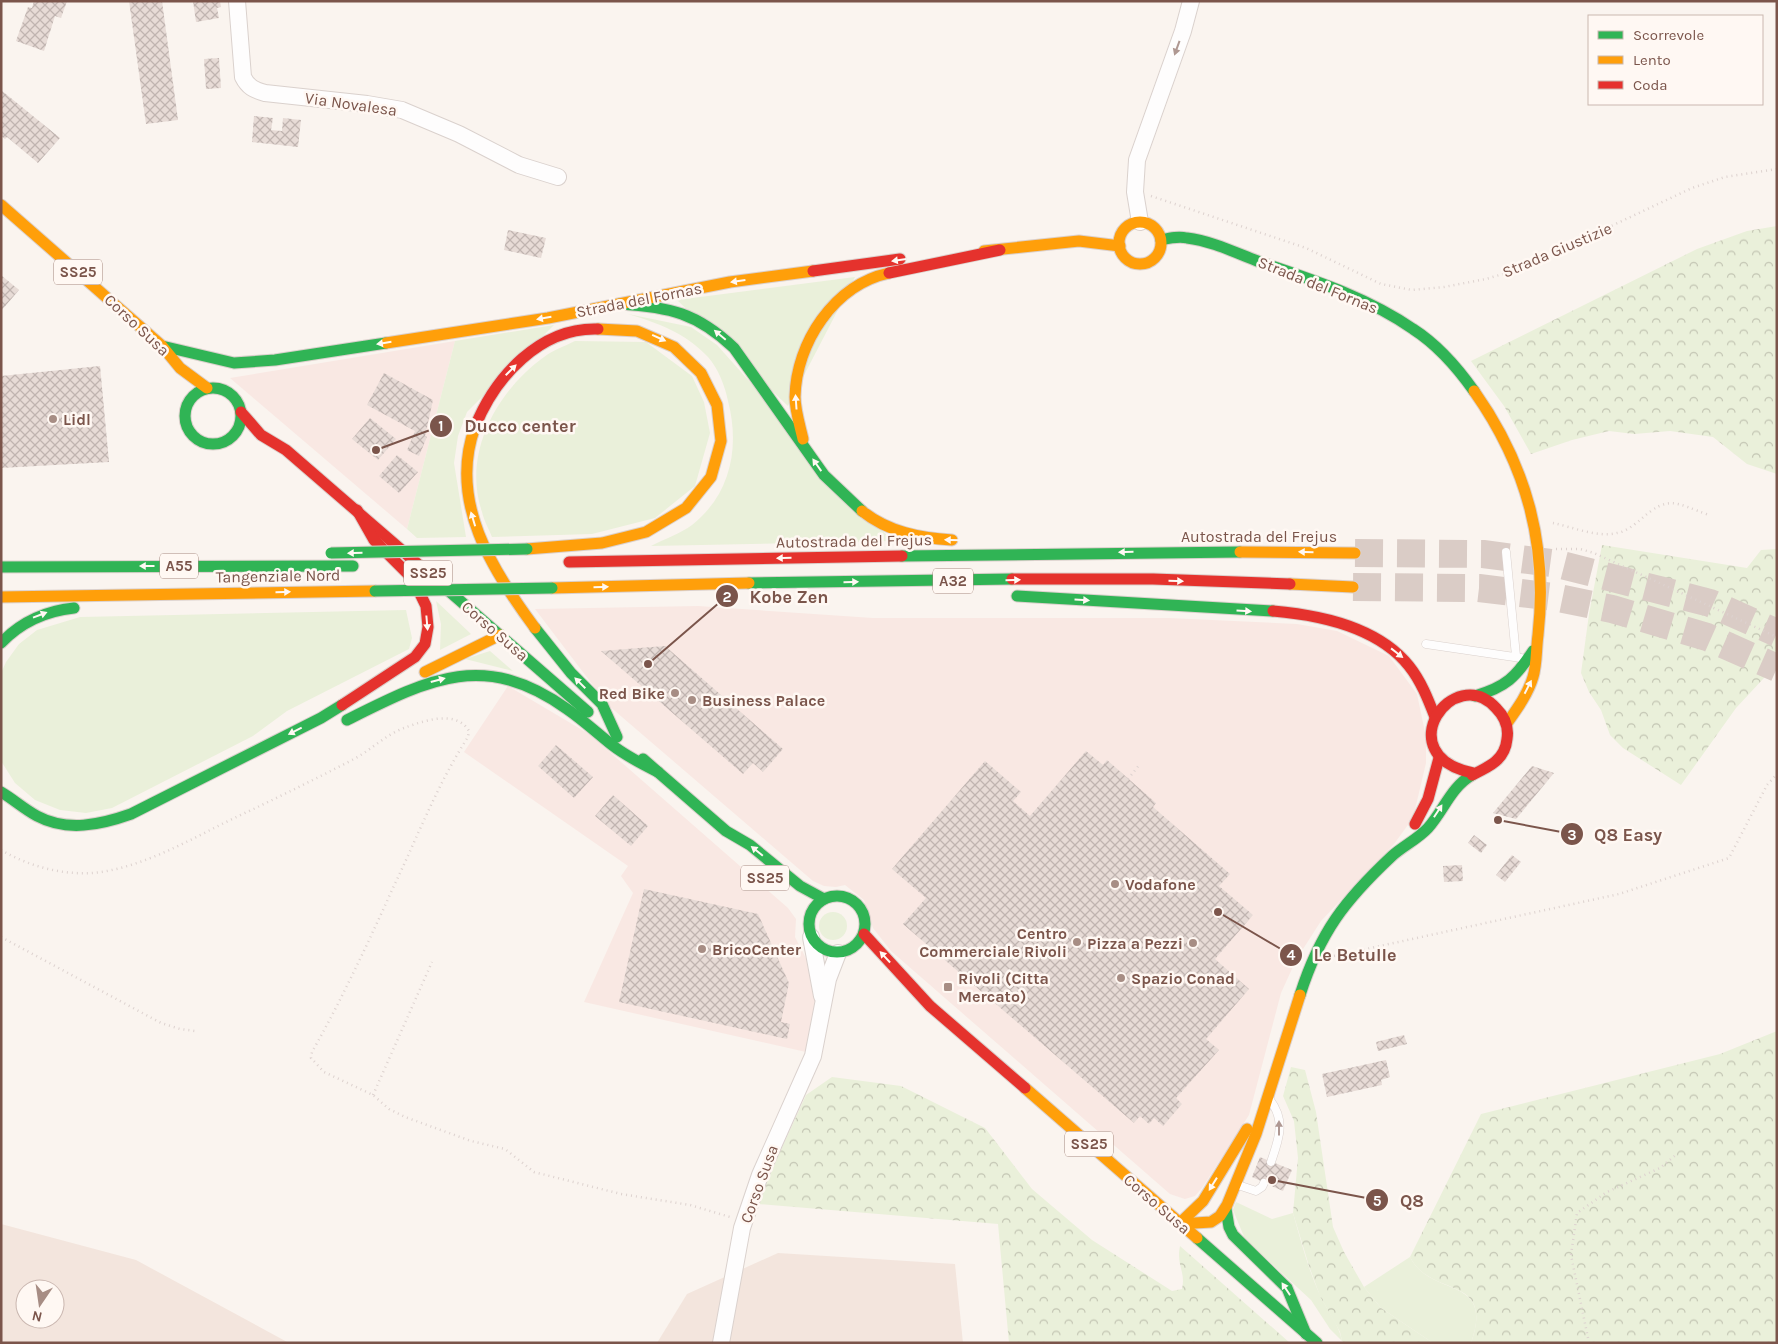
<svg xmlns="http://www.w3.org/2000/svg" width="1778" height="1344" font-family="Karla,sans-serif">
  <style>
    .residential { fill: #f3e5dd; fill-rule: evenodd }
    .commercial { fill: #f9e8e3 }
    .green { fill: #eaf0da }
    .forest { fill: url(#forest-crowns) }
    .building { fill: url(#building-cross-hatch) }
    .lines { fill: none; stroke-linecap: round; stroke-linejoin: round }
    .highway-tunnel { stroke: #daccc6; stroke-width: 28; stroke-dasharray: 28 14; stroke-linecap: butt }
    .lane-casing { stroke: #dad1cd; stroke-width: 9 }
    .street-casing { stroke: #dad1cd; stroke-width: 18 }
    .fast-casing { stroke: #dbd0cc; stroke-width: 13 }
    .slow-casing { stroke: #dbd0cc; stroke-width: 13 }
    .jam-casing { stroke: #dbd0cc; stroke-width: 13 }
    .path { stroke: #ddd2cf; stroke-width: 2.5; stroke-dasharray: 1 4; stroke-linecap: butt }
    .lane { stroke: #fefdfd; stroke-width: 8 }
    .street { stroke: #fefdfd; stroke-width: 16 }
    .fast { stroke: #30b455; stroke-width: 11 }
    .slow { stroke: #ff9f0a; stroke-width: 11 }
    .jam { stroke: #e5322d; stroke-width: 11 }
    .fast-bridge-casing { stroke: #dbcfcb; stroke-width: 13; stroke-linecap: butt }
    .fast-bridge { stroke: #30b455; stroke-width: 11 }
    .oneway { fill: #af9892 }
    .oneway2 { fill: #fff8f3 }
    .poi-dot { fill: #a78d84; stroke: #fff8f3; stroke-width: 2 }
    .labels { text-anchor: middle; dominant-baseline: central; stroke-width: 5; stroke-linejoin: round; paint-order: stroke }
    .shield { fill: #fff8f3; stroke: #a3867d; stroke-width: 1 }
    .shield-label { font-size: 15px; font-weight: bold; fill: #7b554b }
    .street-label { font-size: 16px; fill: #7b554b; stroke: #fff8f3 }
    .poi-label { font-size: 16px; font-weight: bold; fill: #7b554b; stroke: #fff8f3; text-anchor: start }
    .leader { fill: none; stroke: #7b554b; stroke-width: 2 }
    .callout-dot { fill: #7b554b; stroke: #fff8f3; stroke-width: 2 }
    .mark-label { font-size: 15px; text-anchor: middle; font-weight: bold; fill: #fff }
    .callout-label { font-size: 18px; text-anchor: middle; font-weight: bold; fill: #7b554b; stroke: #fff8f3; stroke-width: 5; stroke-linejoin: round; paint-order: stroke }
  </style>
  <defs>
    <pattern id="forest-crowns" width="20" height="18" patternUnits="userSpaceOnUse" patternTransform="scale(1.25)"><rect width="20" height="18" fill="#eaf0da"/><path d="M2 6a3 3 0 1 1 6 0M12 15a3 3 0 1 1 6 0" fill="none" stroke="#c3c5b3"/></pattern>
    <pattern id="building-cross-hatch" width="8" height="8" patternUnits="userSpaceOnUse" patternTransform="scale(1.25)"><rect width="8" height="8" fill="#e7dbd6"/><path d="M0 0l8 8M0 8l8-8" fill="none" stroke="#c0b4b0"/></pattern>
  </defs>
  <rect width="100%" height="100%" fill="#faf4ef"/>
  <g class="residential">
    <path d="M1,1224L136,1260L289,1343H1ZM25,1289H55V1319H25Z"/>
    <path d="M778,1253L955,1264L963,1343H657L687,1294Z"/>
  </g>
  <g class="commercial">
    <path d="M455,341L407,529L230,378Z"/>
    <path d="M698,606L873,618H1169L1297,624L1337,631L1389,656L1417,694L1426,737V763L1413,818L1394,844L1321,921L1296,960L1281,993L1249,1115L1202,1188L1195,1196L1185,1199L1170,1194L891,951L873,928L864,900L845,885L836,887L824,886L813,881L608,705L535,609Z"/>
    <path d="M508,686L589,734L788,908L796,919L795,937L812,970L816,990V1009L806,1052L584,1002L633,893L621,876L628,866L464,752Z"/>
  </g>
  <g class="green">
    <path d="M855,277L788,406L677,300Z"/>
    <path d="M628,314L691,327L717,345L892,541L651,546C664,539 680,534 692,525C731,494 740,447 728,401C725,386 718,368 708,357C686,333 658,323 628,314Z"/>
    <path d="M554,325L467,412L458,436L454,463L466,537L417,538L407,529L455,341Z"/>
    <path d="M575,341L646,342L692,376L704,402L710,433L695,486L655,518L592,534L492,537C489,529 484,521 482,512C462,453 497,391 544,357C553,350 565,346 575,341Z"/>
    <path d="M436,601L471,634L440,650L441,624Z"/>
    <path d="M406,610L412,638L409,649L287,711L253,736L112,808L86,813L60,810L35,800L15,783L1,761V673L6,662L19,644L37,630L80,617Z"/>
    <path d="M490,651L513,671L465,659Z"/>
    <circle cx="833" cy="926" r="14"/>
    <path d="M1236,1202L1272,1219L1293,1213C1301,1241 1308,1269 1320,1295C1327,1311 1339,1324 1342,1341L1330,1329L1311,1300L1245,1239L1233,1210Z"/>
    <path d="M1410,1257C1431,1299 1495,1274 1471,1343H1433L1381,1308L1364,1287Z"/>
  </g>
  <g class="forest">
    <path d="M1777,226V474L1747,464L1713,437L1670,431L1634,434L1609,431L1572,440L1531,454L1504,406L1471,361L1697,249L1747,231Z"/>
    <path d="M1602,545L1747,568L1761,550L1777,549V664L1736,708L1681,785L1623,748L1610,735L1601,710L1589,692L1581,673L1589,614Z"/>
    <path d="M1777,1031V1343H1471C1495,1273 1431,1299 1410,1257L1481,1114L1720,1054Z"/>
    <path d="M1291,1067L1305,1070L1316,1112L1333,1227L1344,1252L1364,1287L1381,1308L1433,1343H1345L1342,1341L1340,1332L1320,1296L1309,1266L1293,1213L1298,1158L1294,1121L1283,1096Z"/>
    <path d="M832,1077L901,1086L985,1128L1032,1189L1092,1240L1172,1291L1182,1289C1186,1272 1176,1265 1180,1246L1290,1343H1009L998,1224L758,1204L768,1178L806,1095Z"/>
  </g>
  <g class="building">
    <path d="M34,1H67L61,18L55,16L44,51L16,41L28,7L32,8Z"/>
    <path d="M129,1H162L178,120L146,124Z"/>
    <path d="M193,1H220L221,7L217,8L219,18L196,22Z"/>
    <path d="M219,58L221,88L206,89L204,59Z"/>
    <path d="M1,90L60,138L38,163L7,137L5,139L1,136Z"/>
    <path d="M254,116L273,118L271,130L282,131L283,118L301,120L298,147L252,142Z"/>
    <path d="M508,230L546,238L541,258L504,250Z"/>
    <path d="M1,275L19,290L1,311Z"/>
    <path d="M100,366L109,462L1,468V376Z"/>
    <path d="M384,373L433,400L425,436L427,437L419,456L407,450L415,431L367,405Z"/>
    <path d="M370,418L396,439L378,460L352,439Z"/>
    <path d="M397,455L418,472L399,493L379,476Z"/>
    <path d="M665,646L783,749L763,772L753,763L743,774L601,651Z"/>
    <path d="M556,745L593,777L574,798L538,766Z"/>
    <path d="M1086,751L1103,765L1107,760L1156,803L1153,807L1230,874L1219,886L1253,915L1215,959L1249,989L1206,1039L1219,1050L1176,1098L1182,1104L1163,1126L1154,1118L1149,1124L1140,1116L1134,1123L903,924L926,898L892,869L985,761L1021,792L1013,801L1030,816Z"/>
    <path d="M1532,766L1554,773L1516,819L1493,813Z"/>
    <path d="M613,795L648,826L631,846L595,816Z"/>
    <path d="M1474,835L1487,845L1481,853L1468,843Z"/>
    <path d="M1512,855L1521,862L1505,882L1496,875Z"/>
    <path d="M1462,865L1463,881L1444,882L1443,866Z"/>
    <path d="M644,889L758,914L789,983L781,1022L790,1024L787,1039L619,1002Z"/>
    <path d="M1404,1035L1407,1044L1378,1051L1376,1042Z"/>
    <path d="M1386,1060L1390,1077L1381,1080L1382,1085L1327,1097L1322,1074Z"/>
    <path d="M1260,1157L1292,1170L1283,1191L1252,1177Z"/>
  </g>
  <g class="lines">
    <g class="highway-tunnel">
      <path d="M1355,553L1483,554L1558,564L1710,603L1777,633"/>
      <path d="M1353,587L1479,588L1554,597L1612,609L1707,637L1777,668"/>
    </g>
    <defs>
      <g id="lane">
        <path d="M1506,552L1516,656"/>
        <path d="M1426,644L1521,658"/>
        <path d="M1270,1100C1286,1121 1279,1139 1271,1162"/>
        <path d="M1238,1185L1256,1191L1262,1187L1264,1183"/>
      </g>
      <g id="street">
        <path d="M237,1L243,77C248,87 254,90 265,93L367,104L402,110L459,134L519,165L558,177"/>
        <path d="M1140,222L1135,192L1137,160L1183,31L1191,1"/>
        <path d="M811,937L822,996"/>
        <path d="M721,1343L742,1228L760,1175L813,1056L828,979L838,953"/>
      </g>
      <g id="fast">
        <path d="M1161,240C1170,238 1178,236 1187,238C1212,241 1236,253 1260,262C1313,280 1367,297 1413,329C1438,345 1457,367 1474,391"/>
        <path d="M620,304C670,307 697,313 734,348L824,475L862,511"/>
        <path d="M162,346L234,363L275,360L386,343"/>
        <circle cx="213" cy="416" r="28"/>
        <path d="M902,556L1240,552"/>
        <path d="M1,567L353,566"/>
        <path d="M749,583L1012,579"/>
        <path d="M442,585L588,712"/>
        <path d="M1017,596L1273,611"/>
        <path d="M535,628L571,673L602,704L617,737"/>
        <path d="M1,643C21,622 45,611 74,608"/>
        <path d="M1475,696C1506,687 1516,677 1533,651"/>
        <path d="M347,720C429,679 484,650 567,709C583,720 597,733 612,745C626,756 642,764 658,772"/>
        <path d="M643,759L726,831L750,845L800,886L824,899"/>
        <path d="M1,792C13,799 24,809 37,816C67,832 100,825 131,814L321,718L342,705"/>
        <circle cx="837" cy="924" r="28"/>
        <path d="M1300,995C1320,932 1345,900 1392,856C1403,846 1418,839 1428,828C1444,810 1451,787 1472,775"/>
        <path d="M1226,1209L1229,1227L1233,1235L1287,1288L1306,1334"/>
        <path d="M1197,1238L1317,1343"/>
      </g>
      <g id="slow">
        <path d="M1,205L162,346L180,368L207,388"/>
        <circle cx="1140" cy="243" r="21"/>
        <path d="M984,251L1079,241L1120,246"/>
        <path d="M386,343L548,318L730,282L813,271"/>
        <path d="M1474,391C1527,466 1548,545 1538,635C1536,649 1537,664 1533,677C1528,694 1517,709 1507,723"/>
        <path d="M475,427C448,501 492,570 535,628"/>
        <path d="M803,439C800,426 795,410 795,397C796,343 834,285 889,273"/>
        <path d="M862,511C888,532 920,538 952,540"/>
        <path d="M527,549L602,543L646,532L686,508L711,477L721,441L717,405L701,373L674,347L637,331L598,329"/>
        <path d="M1240,552L1355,553"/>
        <path d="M1290,584L1353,587"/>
        <path d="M552,588L749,583"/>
        <path d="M1,597L375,591"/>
        <path d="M425,672L500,635"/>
        <path d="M1025,1088L1197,1238"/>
        <path d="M1179,1224L1211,1222L1220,1216L1227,1205L1256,1134L1300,995"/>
        <path d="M1179,1224L1203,1201L1247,1129"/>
      </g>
      <g id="jam">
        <path d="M813,271L900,259"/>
        <path d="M889,273L1000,250"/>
        <path d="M241,412L261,435L286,450L442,585"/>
        <path d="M475,427C495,377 540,327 598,329"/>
        <path d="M569,562L902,556"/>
        <path d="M1012,579H1153L1290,584"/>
        <path d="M1273,611C1320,615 1378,627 1409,666C1421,681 1428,699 1435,717"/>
        <path d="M342,705L415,657L425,644L428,627L426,606L413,579L374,540L357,510"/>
        <path d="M1472,775C1489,767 1505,760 1507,739C1509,727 1504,716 1496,708C1454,661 1387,755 1473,773"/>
        <path d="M1415,824L1428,799L1439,758"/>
        <path d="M864,934L930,1006L1025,1088"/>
      </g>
    </defs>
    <use href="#lane" class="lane-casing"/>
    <use href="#street" class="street-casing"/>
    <use href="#fast" class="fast-casing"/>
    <use href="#slow" class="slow-casing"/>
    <use href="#jam" class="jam-casing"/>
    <g class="path">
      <path d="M1151,196L1306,248L1381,284L1412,290L1444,287L1486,279L1520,269L1692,188L1725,177L1777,169"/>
      <path d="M1553,523C1572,527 1598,538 1617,533C1625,532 1634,525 1640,520C1669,494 1675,503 1709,515"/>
      <path d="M1556,549H1580L1594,553L1777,637"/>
      <path d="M1128,779L1140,764"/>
      <path d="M1,850C32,868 71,878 107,871C149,863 188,841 226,822C268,802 310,782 352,760C370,751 385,735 404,728C423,721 456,709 469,731L468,737C437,785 417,838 393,888C368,943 342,999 312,1052L311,1058L324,1072L373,1095L389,1109L405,1117L471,1141L505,1149L534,1172L621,1194L690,1205L730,1217"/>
      <path d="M1,937L161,1023L180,1029L195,1031"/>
      <path d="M1334,956L1619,894L1729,858L1767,785L1777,774"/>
      <path d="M373,1095L432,962"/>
      <path d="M1589,1343L1571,1255L1577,1213L1607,1192L1660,1168L1677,1154"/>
    </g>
    <use href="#lane" class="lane"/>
    <use href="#street" class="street"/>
    <use href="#fast" class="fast"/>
    <use href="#slow" class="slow"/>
    <use href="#jam" class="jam"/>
    <defs>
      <g id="fast-bridge">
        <path d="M331,553L527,549"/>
        <path d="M375,591L552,588"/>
      </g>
    </defs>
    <use href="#fast-bridge" class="fast-bridge-casing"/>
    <use href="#fast-bridge" class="fast-bridge"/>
  </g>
  <defs><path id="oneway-solid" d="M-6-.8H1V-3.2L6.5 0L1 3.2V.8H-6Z" transform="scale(1.25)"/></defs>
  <g class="oneway">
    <use href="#oneway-solid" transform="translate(1177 48) rotate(110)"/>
    <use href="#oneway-solid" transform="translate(1279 1128) rotate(-90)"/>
  </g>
  <g class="oneway2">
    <use href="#oneway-solid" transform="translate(899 260) rotate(172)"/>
    <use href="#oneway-solid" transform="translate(738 281) rotate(172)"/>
    <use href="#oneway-solid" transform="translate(544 318) rotate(170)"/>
    <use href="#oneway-solid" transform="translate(720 335) rotate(-140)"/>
    <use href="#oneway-solid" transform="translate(659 338) rotate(24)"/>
    <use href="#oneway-solid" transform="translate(384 343) rotate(171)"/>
    <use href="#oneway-solid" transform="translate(511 370) rotate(-45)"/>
    <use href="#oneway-solid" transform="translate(796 402) rotate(-94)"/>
    <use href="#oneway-solid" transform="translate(817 465) rotate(-125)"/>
    <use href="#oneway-solid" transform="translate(473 519) rotate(-107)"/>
    <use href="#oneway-solid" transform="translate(952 540) rotate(-179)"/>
    <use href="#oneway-solid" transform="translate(1126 552) rotate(179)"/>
    <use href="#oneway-solid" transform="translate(1306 552) rotate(-179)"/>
    <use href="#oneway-solid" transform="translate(355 553) rotate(179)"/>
    <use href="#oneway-solid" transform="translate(784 558) rotate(179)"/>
    <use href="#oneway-solid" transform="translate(147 566) rotate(180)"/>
    <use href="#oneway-solid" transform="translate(1013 580) rotate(-1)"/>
    <use href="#oneway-solid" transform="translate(1176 581) rotate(1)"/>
    <use href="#oneway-solid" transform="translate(851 582) rotate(-1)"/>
    <use href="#oneway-solid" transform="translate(601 587) rotate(-1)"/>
    <use href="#oneway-solid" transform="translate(283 592) rotate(-1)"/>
    <use href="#oneway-solid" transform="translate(1082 600) rotate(4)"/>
    <use href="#oneway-solid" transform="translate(1244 611) rotate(4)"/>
    <use href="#oneway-solid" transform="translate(40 615) rotate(-21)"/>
    <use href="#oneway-solid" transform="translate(427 623) rotate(85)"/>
    <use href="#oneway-solid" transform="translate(1397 653) rotate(38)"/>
    <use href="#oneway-solid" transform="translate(438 680) rotate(-15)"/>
    <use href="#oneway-solid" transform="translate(580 683) rotate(-135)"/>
    <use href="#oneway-solid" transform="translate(1528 687) rotate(-63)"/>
    <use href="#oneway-solid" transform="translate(295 731) rotate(153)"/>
    <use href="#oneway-solid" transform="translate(1438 811) rotate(-57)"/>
    <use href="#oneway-solid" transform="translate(757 851) rotate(-141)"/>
    <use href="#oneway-solid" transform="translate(885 957) rotate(-133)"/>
    <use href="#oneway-solid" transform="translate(1213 1184) rotate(122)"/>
    <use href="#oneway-solid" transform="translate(1286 1289) rotate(-123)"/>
  </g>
  <g class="poi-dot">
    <circle cx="53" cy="419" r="5"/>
    <circle cx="675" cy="693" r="5"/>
    <circle cx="692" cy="700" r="5"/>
    <circle cx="1115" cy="884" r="5"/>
    <circle cx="1077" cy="942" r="5"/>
    <circle cx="1193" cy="943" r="5"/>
    <circle cx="702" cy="949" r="5"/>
    <circle cx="1121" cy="978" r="5"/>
    <rect x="943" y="982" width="10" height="10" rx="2.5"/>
  </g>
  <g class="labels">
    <g class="shield">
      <rect x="54" y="259.5" width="48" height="25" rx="4"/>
      <rect x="160" y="553.5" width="38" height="25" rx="4"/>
      <rect x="404" y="560.5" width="48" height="25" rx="4"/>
      <rect x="933" y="568.5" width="40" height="25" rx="4"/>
      <rect x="741" y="865.5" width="48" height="25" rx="4"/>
      <rect x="1065" y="1131.5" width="48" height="25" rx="4"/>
    </g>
    <g class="shield-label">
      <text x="78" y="272">SS25</text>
      <text x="179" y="566">A55</text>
      <text x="428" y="573">SS25</text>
      <text x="953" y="581">A32</text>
      <text x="765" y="878">SS25</text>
      <text x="1089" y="1144">SS25</text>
    </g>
    <g class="street-label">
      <text transform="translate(351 104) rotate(8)">Via Novalesa</text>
      <text transform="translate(1557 250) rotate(-23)">Strada Giustizie</text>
      <text transform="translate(1318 285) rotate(22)">Strada del Fornas</text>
      <text transform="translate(639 300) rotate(-11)">Strada del Fornas</text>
      <text transform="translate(137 325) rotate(43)">Corso Susa</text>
      <text x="1259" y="536">Autostrada del Frejus</text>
      <text transform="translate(854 541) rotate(-1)">Autostrada del Frejus</text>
      <text transform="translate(278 576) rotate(-1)">Tangenziale Nord</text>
      <text transform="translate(495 631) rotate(41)">Corso Susa</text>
      <text transform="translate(759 1184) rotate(-70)">Corso Susa</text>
      <text transform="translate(1157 1204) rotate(41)">Corso Susa</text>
    </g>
    <g class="poi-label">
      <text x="63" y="419">Lidl</text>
      <text x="665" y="693" text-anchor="end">Red Bike</text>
      <text x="702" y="700">Business Palace</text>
      <text x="1125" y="884">Vodafone</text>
      <text x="1067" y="933" text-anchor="end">Centro<tspan x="1067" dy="18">Commerciale Rivoli</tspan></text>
      <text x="1183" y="943" text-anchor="end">Pizza a Pezzi</text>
      <text x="712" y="949">BricoCenter</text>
      <text x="958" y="978">Rivoli (Citta<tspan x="958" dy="18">Mercato)</tspan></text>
      <text x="1131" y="978">Spazio Conad</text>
    </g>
  </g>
  <path class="leader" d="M376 450L441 426M648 664L727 596M1498 820L1572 834M1218 912L1291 955M1272 1180L1377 1200"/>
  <g class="callout-dot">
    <circle cx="376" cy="450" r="5"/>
    <circle cx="648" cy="664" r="5"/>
    <circle cx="1498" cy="820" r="5"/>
    <circle cx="1218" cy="912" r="5"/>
    <circle cx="1272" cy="1180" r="5"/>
    <circle cx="441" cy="426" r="12"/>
    <circle cx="727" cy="596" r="12"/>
    <circle cx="1572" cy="834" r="12"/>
    <circle cx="1291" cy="955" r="12"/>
    <circle cx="1377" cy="1200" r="12"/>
  </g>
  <g class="mark-label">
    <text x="441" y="431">1</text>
    <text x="727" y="602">2</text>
    <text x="1572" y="840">3</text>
    <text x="1291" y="960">4</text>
    <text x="1377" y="1206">5</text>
  </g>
  <g class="callout-label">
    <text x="520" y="432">Ducco center</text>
    <text x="789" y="603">Kobe Zen</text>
    <text x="1628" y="841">Q8 Easy</text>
    <text x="1355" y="961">Le Betulle</text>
    <text x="1412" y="1207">Q8</text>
  </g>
  <rect width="1778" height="1344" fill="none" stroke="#7b554b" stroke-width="5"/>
  <rect x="1588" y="15" width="175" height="90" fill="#fff8f3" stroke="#cab7b0"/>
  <rect x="1598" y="31" width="25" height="8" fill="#30b455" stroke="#cab7b0"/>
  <text x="1633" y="40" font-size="15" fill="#7b554b">Scorrevole</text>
  <rect x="1598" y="56" width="25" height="8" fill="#ff9f0a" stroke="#cab7b0"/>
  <text x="1633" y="65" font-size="15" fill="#7b554b">Lento</text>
  <rect x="1598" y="81" width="25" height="8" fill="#e5322d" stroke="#cab7b0"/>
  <text x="1633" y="90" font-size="15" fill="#7b554b">Coda</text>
  <g transform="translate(40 1304) rotate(193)"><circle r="24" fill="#fff8f3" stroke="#cab7b0"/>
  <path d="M0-4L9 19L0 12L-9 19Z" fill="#a78d84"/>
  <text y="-8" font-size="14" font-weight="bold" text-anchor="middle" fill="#7b554b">N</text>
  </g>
</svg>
